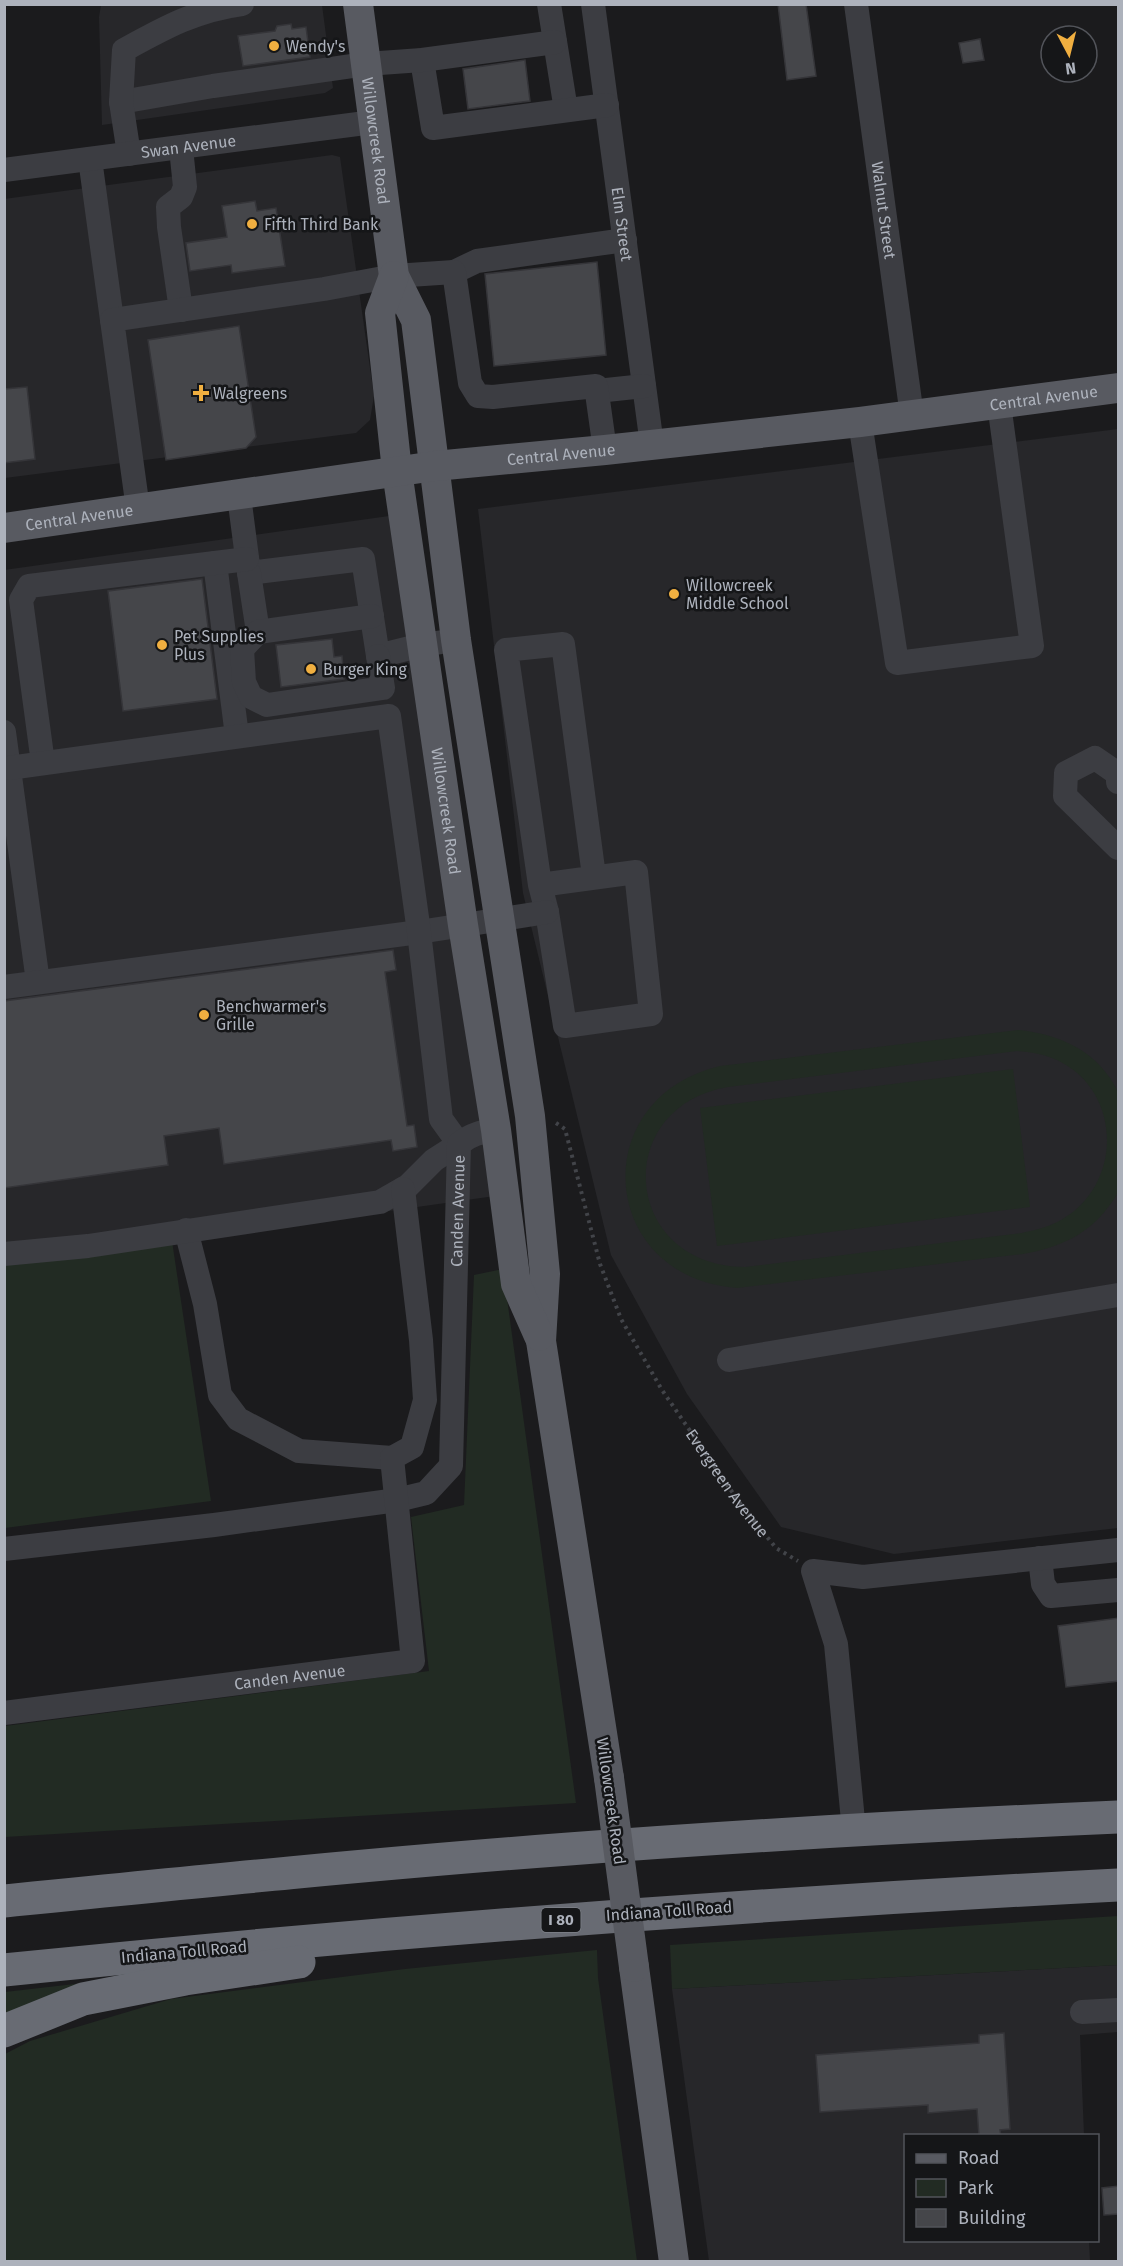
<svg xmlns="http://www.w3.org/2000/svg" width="1123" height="2266" font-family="'Fira Sans',sans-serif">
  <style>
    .built { fill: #27272a }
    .green { fill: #222b23; fill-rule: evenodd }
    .building { fill: #45464a; stroke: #353539; stroke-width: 1.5 }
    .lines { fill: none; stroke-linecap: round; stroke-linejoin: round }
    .path { stroke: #424449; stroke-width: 4; stroke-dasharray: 3 4.5; stroke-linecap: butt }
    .minor { stroke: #3c3d42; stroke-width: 24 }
    .major { stroke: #585a61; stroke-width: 30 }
    .highway { stroke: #686b73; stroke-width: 33 }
    .major-bridge { stroke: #585a61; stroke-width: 30 }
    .poi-dot { fill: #f0af40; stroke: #151618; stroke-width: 2 }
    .labels { text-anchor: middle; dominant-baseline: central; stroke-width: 5; stroke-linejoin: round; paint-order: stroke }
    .shield { fill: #151618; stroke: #7f838b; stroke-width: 1.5 }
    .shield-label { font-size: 15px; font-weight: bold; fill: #adb2bc }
    .poi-label { font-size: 16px; fill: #adb2bc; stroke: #151618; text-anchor: start }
    .street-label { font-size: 16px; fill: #adb2bc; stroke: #151618 }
  </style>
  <rect width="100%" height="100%" fill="#1b1b1d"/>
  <g class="built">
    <path d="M101,5H322L333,88L325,93L102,125L99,17Z"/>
    <path d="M332,155L340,157L374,396L370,420L356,433L5,478L4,199Z"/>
    <path d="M1118,429V1528L894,1554L781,1527L687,1394L611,1255L523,893L478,509Z"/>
    <path d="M389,516L495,1196L5,1265L4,570Z"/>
    <path d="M1118,1965V2032L1080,2035L1084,2135L906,2136V2240L1089,2241L1090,2261H709L672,1989Z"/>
  </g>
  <g class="green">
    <path d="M1019,1030C1055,1034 1089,1047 1110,1078C1113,1083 1117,1088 1118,1094C1121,1108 1118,1125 1118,1140C1118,1155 1122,1175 1118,1190C1117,1196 1112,1202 1109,1206C1088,1235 1058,1248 1023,1254L737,1288C598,1277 585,1098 720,1066ZM1017,1051C1031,1052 1044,1054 1057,1060C1123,1091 1123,1185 1061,1220C1049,1227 1035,1230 1022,1233L745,1267C622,1266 610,1107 728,1087Z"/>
    <path d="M1013,1069L1030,1207L717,1246L700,1108Z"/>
    <path d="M172,1241L211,1501L5,1528L4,1265Z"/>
    <path d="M503,1269L576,1803L5,1837V1726L429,1671L411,1517L464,1505L474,1275Z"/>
    <path d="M1118,1916V1965L672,1989L670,1945Z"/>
    <path d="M597,1950L598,1978L637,2261H5V2054L30,2041L171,1999L405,1969Z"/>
    <path d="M92,1982L5,2020V1992Z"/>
  </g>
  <g class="building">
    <path d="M778,4H806L816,76L787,80Z"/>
    <path d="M291,24L292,29L306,27L310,57L243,66L238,36L275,31L277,26Z"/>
    <path d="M980,39L984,60L963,63L959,43Z"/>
    <path d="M525,60L530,101L468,109L463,69Z"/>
    <path d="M255,201L257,211L276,208L285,266L232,273L231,265L190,271L186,243L227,237L222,206Z"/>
    <path d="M597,262L606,355L494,366L485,274Z"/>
    <path d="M239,326L256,437L246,448L166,460L148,340Z"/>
    <path d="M27,387L35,459L4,463V389Z"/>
    <path d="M202,579L217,699L123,711L108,591Z"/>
    <path d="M332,639L334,657L342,656L344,679L281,687L276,645Z"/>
    <path d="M393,950L396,970L385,972L407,1126L414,1125L417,1147L393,1151L391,1140L224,1164L219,1128L164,1136L168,1165L4,1188V1001Z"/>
    <path d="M1119,1618V1681L1066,1687L1058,1626Z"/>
    <path d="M1004,2033L1010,2129L1000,2130L1001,2136H979L977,2109L928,2113V2105L820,2112L816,2055L979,2043V2035Z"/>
    <path d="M1119,2186V2214L1104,2215L1102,2188Z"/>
  </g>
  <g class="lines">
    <path class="path" id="s1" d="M556,1123L565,1129L600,1264L621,1319L662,1390L739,1502L776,1548L798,1561"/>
    <g class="minor">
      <path d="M549,4L566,110"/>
      <path id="s2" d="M593,4L652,445"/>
      <path id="s3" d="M856,4L912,416"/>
      <path d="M422,60L433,128L607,105"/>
      <path d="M121,102L213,86L366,64L422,60L555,42"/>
      <path d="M129,154L121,102L124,50C164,28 196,10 242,4"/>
      <path d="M90,159L112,320"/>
      <path id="s4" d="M4,170L373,122"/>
      <path d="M454,272L477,261L625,240"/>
      <path d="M181,310L169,227L168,207L181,197L185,187L181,148"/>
      <path d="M597,391L644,386"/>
      <path d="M860,422L897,663L1032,646L999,404"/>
      <path d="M239,496L249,573L363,559L378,656L422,645L456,640"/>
      <path d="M138,509L112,320L324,289L394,276L454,272L470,383L478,396L493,397L596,386L605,450"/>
      <path d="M215,563L237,736"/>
      <path d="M249,573L258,632"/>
      <path d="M372,616L258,632L242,649L244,682L251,697L267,705L383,688L378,656"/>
      <path d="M4,732L38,982"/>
      <path d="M43,763L21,600L29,586L247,559"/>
      <path d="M1118,782V774L1095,758L1066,773L1065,796L1118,848"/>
      <path d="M540,885L636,872L651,1014L565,1026L547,912L540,885L506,650L563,644L594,876"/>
      <path d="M4,987L419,932L547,912"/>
      <path d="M186,1230L205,1304L220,1395L238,1419L299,1451L392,1458"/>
      <path d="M4,1254L88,1246L380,1202L408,1186L434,1160L459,1144L441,1119L419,932L389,716L9,768"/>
      <path d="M729,1360L1118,1295"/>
      <path id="s5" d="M4,1549L214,1525L397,1500L426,1493L451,1466L459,1144C471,1134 481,1132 496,1130"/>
      <path d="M1040,1558L1043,1584L1051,1596L1118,1590"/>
      <path id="s6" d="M4,1713L413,1661L392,1458L412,1447L425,1400L421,1340L403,1189"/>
      <path d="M854,1831L836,1644L813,1571L863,1577L1118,1550"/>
      <path d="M1082,2012L1118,2010"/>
    </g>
    <g class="major">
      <path id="s7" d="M358,4L394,276L416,320L456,640L530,1116L545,1274L541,1341L609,1778"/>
      <path id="s8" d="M394,276L380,313L397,471L463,925L496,1130L516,1284L539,1336"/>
      <path id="s9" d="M4,528L435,466L605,450L860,422L1118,388"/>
      <path d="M634,1967L674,2262"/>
    </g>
    <g class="highway">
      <path d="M4,1901C193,1882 381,1863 569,1849C752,1835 935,1825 1118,1817"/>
      <path d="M4,1970C375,1932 746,1904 1118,1885"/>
      <path d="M4,2031L83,1999L185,1979L299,1962"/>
    </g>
    <path class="major-bridge" d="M609,1778L634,1967"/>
  </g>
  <g class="poi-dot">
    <circle cx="274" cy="46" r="6"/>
    <circle cx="252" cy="224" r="6"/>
    <path d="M198 384h6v6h6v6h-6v6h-6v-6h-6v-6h6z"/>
    <circle cx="674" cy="594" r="6"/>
    <circle cx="162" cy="645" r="6"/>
    <circle cx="311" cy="669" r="6"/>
    <circle cx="204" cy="1015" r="6"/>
  </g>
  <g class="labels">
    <rect class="shield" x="541.5" y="1908" width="39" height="24" rx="4.5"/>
    <g class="shield-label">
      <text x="561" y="1920">I 80</text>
    </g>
    <g class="poi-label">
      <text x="286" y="46">Wendy's</text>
      <text x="264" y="224">Fifth Third Bank</text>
      <text x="213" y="393">Walgreens</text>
      <text x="686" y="585">Willowcreek<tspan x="686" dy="18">Middle School</tspan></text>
      <text x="174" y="636">Pet Supplies<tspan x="174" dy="18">Plus</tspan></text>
      <text x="323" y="669">Burger King</text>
      <text x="216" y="1006">Benchwarmer's<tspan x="216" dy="18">Grille</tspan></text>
    </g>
    <g class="street-label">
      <text stroke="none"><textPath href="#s7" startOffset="138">Willowcreek Road</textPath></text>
      <text stroke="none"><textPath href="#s4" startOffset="186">Swan Avenue</textPath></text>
      <text stroke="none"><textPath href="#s3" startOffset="208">Walnut Street</textPath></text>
      <text stroke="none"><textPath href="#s2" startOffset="222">Elm Street</textPath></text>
      <text stroke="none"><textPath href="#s9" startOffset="1048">Central Avenue</textPath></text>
      <text stroke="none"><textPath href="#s9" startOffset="562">Central Avenue</textPath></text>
      <text stroke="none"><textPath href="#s9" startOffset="76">Central Avenue</textPath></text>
      <text stroke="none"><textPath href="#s8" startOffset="542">Willowcreek Road</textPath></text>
      <text stroke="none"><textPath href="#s5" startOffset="718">Canden Avenue</textPath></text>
      <text stroke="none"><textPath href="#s1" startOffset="405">Evergreen Avenue</textPath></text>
      <text stroke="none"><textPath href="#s6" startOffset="288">Canden Avenue</textPath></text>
      <text transform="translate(611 1801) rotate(82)">Willowcreek Road</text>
      <text transform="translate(669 1911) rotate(-4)">Indiana Toll Road</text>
      <text transform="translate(184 1952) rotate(-5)">Indiana Toll Road</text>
    </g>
  </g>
  <rect width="1123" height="2266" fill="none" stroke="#adb2bc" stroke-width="12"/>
  <rect x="904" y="2134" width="195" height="108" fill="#151618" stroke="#52545a" stroke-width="1.5"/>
  <rect x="916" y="2154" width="30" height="9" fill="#585a61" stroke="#52545a" stroke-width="1.5"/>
  <text x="958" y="2164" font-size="18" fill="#adb2bc">Road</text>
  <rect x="916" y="2179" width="30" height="18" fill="#222b23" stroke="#52545a" stroke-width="1.5"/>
  <text x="958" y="2194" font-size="18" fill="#adb2bc">Park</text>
  <rect x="916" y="2209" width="30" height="18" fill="#45464a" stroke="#52545a" stroke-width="1.5"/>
  <text x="958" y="2224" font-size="18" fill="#adb2bc">Building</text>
  <g transform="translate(1069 54) rotate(173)"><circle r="28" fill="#151618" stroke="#52545a" stroke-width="1.5"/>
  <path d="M0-4.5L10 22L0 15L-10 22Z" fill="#f0af40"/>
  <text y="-9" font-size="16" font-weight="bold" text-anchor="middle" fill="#adb2bc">N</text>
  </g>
</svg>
